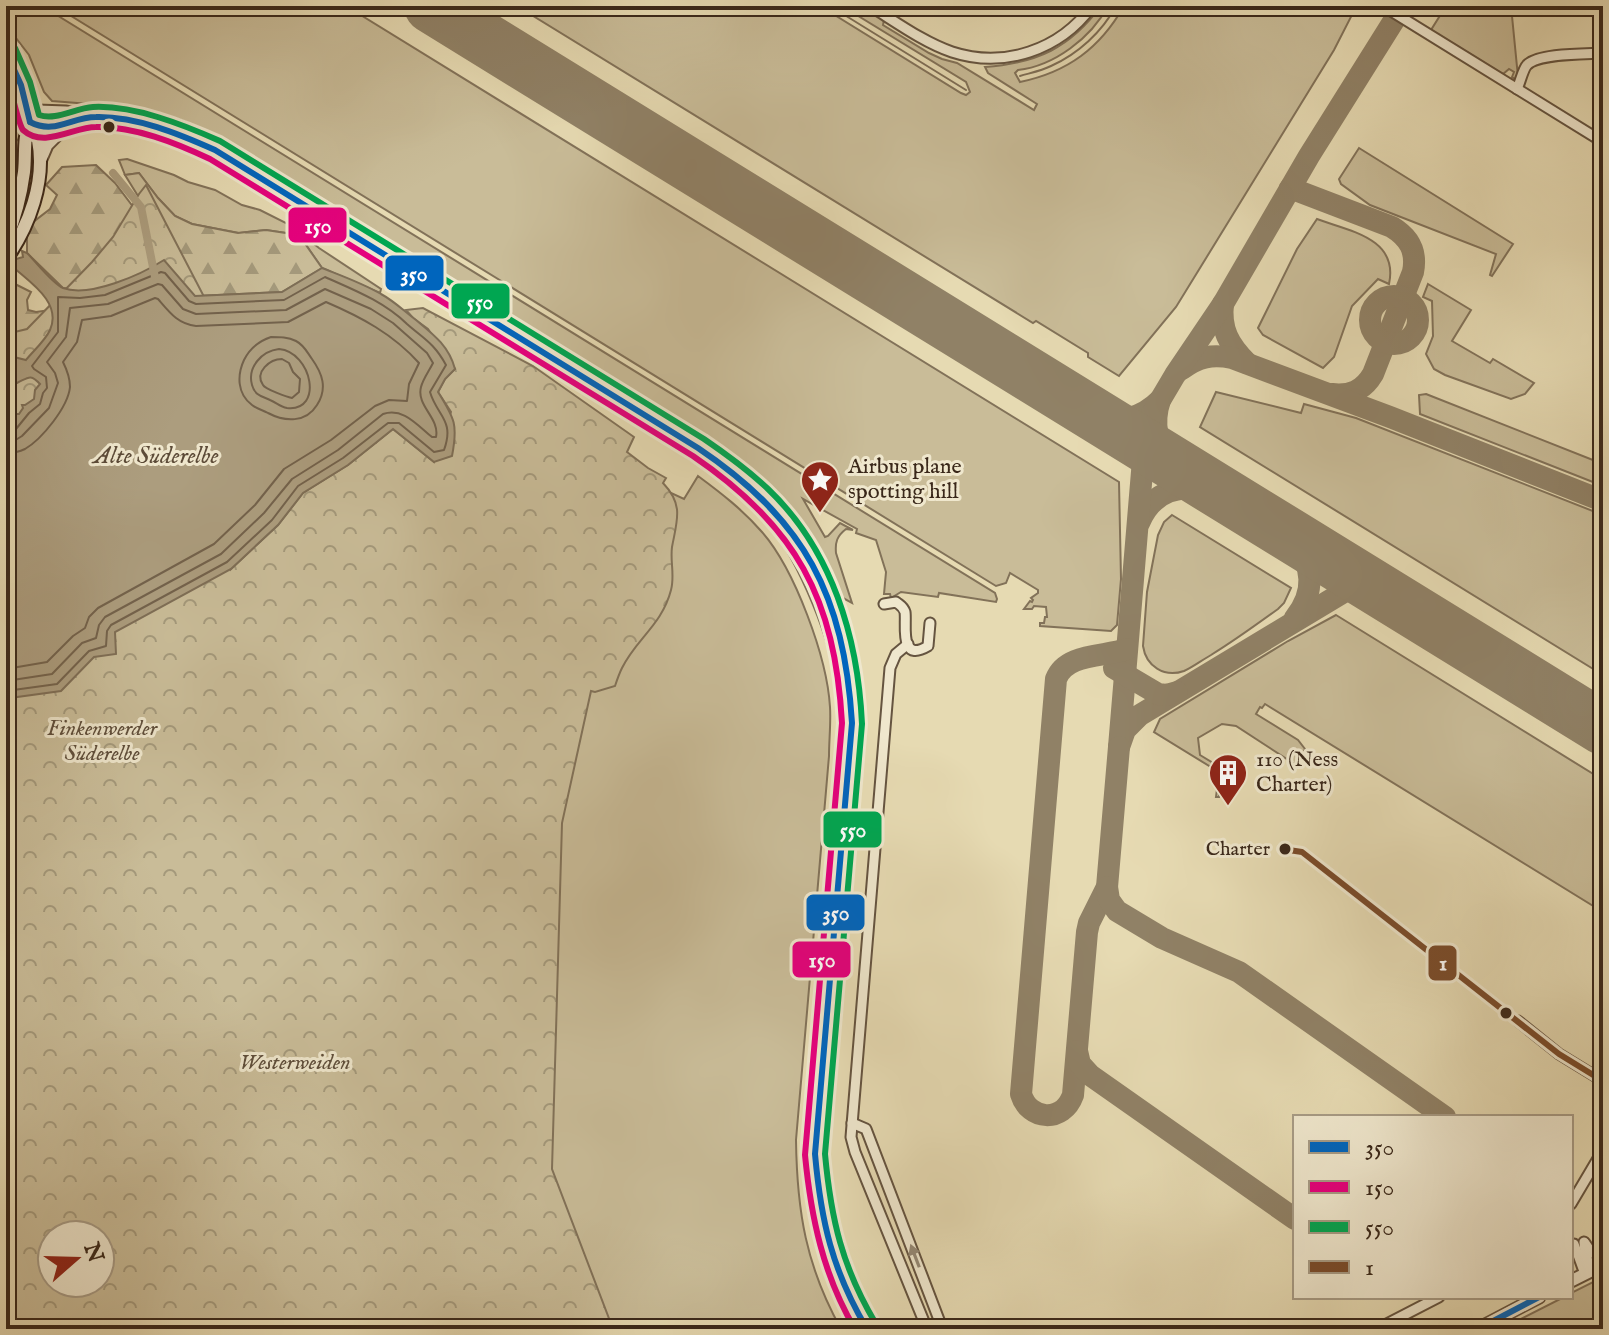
<svg xmlns="http://www.w3.org/2000/svg" width="1609" height="1335" font-family="'IM FELL English',serif">
  <style>
    .grass { fill: #c9bc98; stroke: #827259; stroke-width: 2; fill-rule: evenodd }
    .forest { fill: url(#forest-firs); stroke: #827259; stroke-width: 2 }
    .park { fill: url(#park-crowns); stroke: #827259; stroke-width: 2; fill-rule: evenodd }
    .water { fill: #ac9d7e; stroke: #7e6e56; stroke-width: 2 }
    .lines { fill: none; stroke-linecap: round; stroke-linejoin: round }
    .shore { stroke: #73624c; stroke-width: 2 }
    .stream { stroke: #7e6e56; stroke-width: 2 }
    .canal { stroke: #ac9d7e; stroke-width: 8 }
    .taxiway { stroke: #908166; stroke-width: 22 }
    .runway { stroke: #908166; stroke-width: 54 }
    .minor-casing { stroke: #655440; stroke-width: 13 }
    .tertiary-casing { stroke: #655440; stroke-width: 15 }
    .secondary-casing { stroke: #3a281a; stroke-width: 16 }
    .minor { stroke: #efe7cd; stroke-width: 9 }
    .tertiary { stroke: #efe7cd; stroke-width: 11 }
    .secondary { stroke: #efe7cd; stroke-width: 12 }
    .bus-1-casing { stroke: #efe7cd; stroke-width: 12 }
    .bus-2-casing { stroke: #efe7cd; stroke-width: 12 }
    .bus-3-casing { stroke: #efe7cd; stroke-width: 12 }
    .bus-4-casing { stroke: #efe7cd; stroke-width: 12 }
    .bus-1 { stroke: #0065bd; stroke-width: 6 }
    .bus-2 { stroke: #e5007d; stroke-width: 6 }
    .bus-3 { stroke: #00a651; stroke-width: 6 }
    .bus-4 { stroke: #7a4b2a; stroke-width: 6 }
    .oneway { fill: #948874 }
    .bus-dot { fill: #3a281a; stroke: #efe7cd; stroke-width: 3 }
    .labels { text-anchor: middle; dominant-baseline: central; stroke-width: 6; stroke-linejoin: round; paint-order: stroke }
    .bus-label { font-size: 20px; fill: #3a281a; stroke: #efe7cd; text-anchor: end }
    .poi-label { font-size: 22px; fill: #3a281a; stroke: #efe7cd; text-anchor: start }
    .park-label { font-size: 22px; font-style: italic; fill: #5e4d3a; stroke: #efe7cd }
    .water-label { font-size: 24px; font-style: italic; fill: #5c4b38; stroke: #efe7cd }
    .line-badge { stroke: #efe7cd; stroke-width: 3 }
    .badge-label { font-size: 22px; text-anchor: middle; font-weight: bold; fill: #fff }
  </style>
  <defs>
    <pattern id="forest-firs" width="22" height="20" patternUnits="userSpaceOnUse" patternTransform="scale(2)"><rect width="22" height="20" fill="#c9bc98"/><path d="M5 1l3.5 6h-7zM16 11l3.5 6h-7z" fill="#a4997b"/></pattern>
    <pattern id="park-crowns" width="20" height="18" patternUnits="userSpaceOnUse" patternTransform="scale(2)"><rect width="20" height="18" fill="#c9bc98"/><path d="M2 6a3 3 0 1 1 6 0M12 15a3 3 0 1 1 6 0" fill="none" stroke="#a4997b"/></pattern>
  </defs>
  <rect width="100%" height="100%" fill="#e6dab2"/>
  <filter id="stains"><feTurbulence type="fractalNoise" baseFrequency=".0025" numOctaves="4"/><feColorMatrix values="0 0 0 0 .2 0 0 0 0 .09 0 0 0 0 .02 0 0 0 .5 -.17"/></filter>
  <radialGradient id="worn" r=".72"><stop offset=".6" stop-color="#630" stop-opacity="0"/><stop offset="1" stop-color="#630" stop-opacity=".3"/></radialGradient>
  <g class="grass">
    <path d="M6,6H42L995,593L997,599L996,602L939,593L938,597L901,592L891,598L890,594H884L886,572L876,540L856,533L857,529L803,499L825,537L828,536L840,523L853,530L846,529C837,536 835,542 836,553L852,603L841,597L827,566L796,518L781,500L734,459L689,429L202,129L181,120L128,107L52,101L44,92L29,55L6,25Z"/>
    <path d="M55,6H346L1119,482L1121,579L1117,625L1111,631L1040,626V623H1044L1045,617H1047L1046,607L1034,606L1032,609H1024L1030,601L1032,602L1033,600L1031,598L1038,593V590L1010,573L1006,583L996,586Z"/>
    <path d="M517,6H820L961,93L966,95L970,92L966,82L842,6H861L884,20L883,25L929,53L942,59L957,63L1034,110L1037,104L988,73L985,67C1037,63 1070,48 1101,6H1108C1091,38 1054,66 1018,70L1015,73L1020,82C1068,72 1100,48 1124,6H1350L1355,9L1334,50L1176,307L1119,376L1088,357V353L1036,321L1033,323Z"/>
    <path d="M1446,6H1511L1518,77L1515,79L1512,77L1514,72L1509,69L1503,74L1431,30Z"/>
    <path d="M6,74L17,108L21,137L15,142V158L6,203Z"/>
    <path d="M1359,148L1513,244L1492,276L1490,275L1496,254L1370,205L1341,184L1339,179Z"/>
    <path d="M127,159L174,175L188,182L215,190L242,205L260,210L290,225L319,248L381,289L380,293L322,268L299,235L266,230L239,233L192,224L175,216L158,198L139,173L125,175L119,160Z"/>
    <path d="M1317,219C1349,231 1399,238 1389,284L1378,279L1352,306L1334,357L1323,368L1263,335L1258,328L1297,249Z"/>
    <path d="M1428,284L1471,310L1452,341L1490,363L1493,359L1534,383L1525,394L1511,399L1445,375L1434,369L1426,354L1433,336L1432,301L1423,297Z"/>
    <path d="M1216,392L1301,413L1304,404L1356,418L1603,515V675L1200,427Z"/>
    <path d="M1426,394L1603,464V486L1420,414L1419,395Z"/>
    <path d="M698,476C721,493 743,510 762,532C795,570 827,657 830,707C831,723 829,740 829,756L796,1140C797,1212 806,1266 841,1329H6V701L667,491L684,499ZM52,1235H100V1283H52Z"/>
    <path d="M1172,515L1291,588L1284,603L1278,609C1256,625 1234,641 1211,655C1202,660 1193,667 1184,671C1164,678 1146,666 1143,646L1147,592L1158,535L1164,522Z"/>
    <path d="M1336,615L1603,780V912L1265,704L1262,708L1260,707L1256,714L1298,740L1305,749L1296,765L1236,726L1222,724L1198,738L1200,755L1223,769L1222,785H1220L1219,797H1216L1219,773L1214,772V769L1154,732L1160,719L1288,641Z"/>
    <path d="M1603,1277V1327L1600,1329H1501L1564,1297H1571V1293Z"/>
  </g>
  <g class="forest">
    <path d="M96,165L115,183L137,212L79,290L63,288L27,253V232L32,223L50,209L57,195L46,185L62,167Z"/>
    <path d="M139,173L158,198L175,216L192,224L238,233L266,230L299,235L322,268L282,292L195,296L151,217L125,175Z"/>
    <path d="M15,284L31,292L27,300L28,310L36,312L51,310L6,355V295Z"/>
  </g>
  <path class="park" d="M146,185L241,368L231,569L278,525L303,493L348,465L393,429L434,462L451,412L438,392L445,379L455,369L428,329L413,318L406,310L423,308L533,366L634,437L627,452L648,468L666,478L663,483C684,505 677,520 672,547C670,562 675,575 671,590C662,625 636,639 622,668C619,674 617,680 615,686L595,692L591,691L562,823L552,1169L613,1329H6V334L27,329L92,262L113,237L139,194ZM52,1235H100V1283H52Z"/>
  <path class="water" d="M22,251L27,253C36,262 53,284 63,288C90,298 142,274 164,260L195,296L282,292L322,268C342,276 362,283 381,294C394,301 404,311 416,320C433,334 449,346 455,369L445,379L438,392C455,419 458,425 452,456L434,462L393,429L348,465L303,493L278,525L231,569L115,632L116,654L94,657L61,691L10,698L6,701V423H11L15,414H19L23,408L22,405H25L34,399L35,390L40,384C30,373 28,378 17,383C14,385 10,385 6,386V355L26,360C33,351 45,341 50,330C62,303 31,283 14,268L16,259L23,257Z"/>
  <g class="lines">
    <g class="shore">
      <path d="M271,337C280,337 288,337 296,341C304,345 307,352 312,359C322,373 328,388 317,405C306,423 285,422 268,413C263,410 257,409 252,405C237,394 237,375 244,360C250,348 259,341 271,337Z"/>
      <path d="M279,349C312,352 324,412 287,408C280,407 277,403 270,400C262,396 255,396 252,385C247,367 262,351 279,349Z"/>
      <path d="M282,359L289,363L293,372L300,379L299,392L292,398C287,397 265,389 263,385C254,372 270,359 282,359Z"/>
      <path d="M6,431L16,429L29,413L40,404L43,393L47,388L46,377L34,369L32,366L58,332V297L80,298L105,295L161,272L165,273L189,301L196,304L284,300L325,277C354,290 383,301 407,324C424,339 434,343 446,365L430,392C437,416 455,420 444,450L434,452L399,423H388L343,458L298,486L272,520L227,562L111,625L107,631L106,646L89,651L57,684L6,691"/>
      <path d="M6,441H14L22,436L49,408L58,383L55,373L47,362L66,337L70,308L108,304L158,284L162,285L183,309L196,314L286,310L325,289L371,309L393,323L427,353L433,363C429,371 423,379 421,387C416,406 440,418 436,437H432C417,425 403,407 383,414L338,450L292,479L264,513L221,554L105,617L99,625L96,638L82,643L52,674L6,681"/>
      <path d="M6,453C13,453 19,452 25,449C42,439 68,407 70,387C70,377 67,370 63,362L77,342L82,320L111,316L155,298L158,299C170,313 178,324 196,326L288,322L326,302C361,317 393,334 419,363L409,384L407,401L389,400L375,406L331,440L284,469L255,505L214,544L98,608L89,617L85,628L73,636L47,662L6,669"/>
    </g>
    <g class="stream">
      <path d="M830,6L966,90"/>
      <path d="M1020,76C1030,73 1041,71 1051,66C1078,54 1102,32 1116,6"/>
      <path d="M559,375L635,423"/>
      <path d="M655,436C690,460 728,482 758,512C794,548 828,632 836,682C840,710 838,739 836,767L803,1162C807,1225 820,1273 851,1329"/>
    </g>
    <path class="canal" d="M113,173L141,207L155,277"/>
    <g class="taxiway">
      <path d="M1290,188L1392,227C1410,238 1417,252 1413,272L1373,374C1363,391 1350,396 1332,394"/>
      <circle cx="1394" cy="320" r="24"/>
      <path d="M1223,304C1220,329 1229,345 1247,363"/>
      <path d="M1182,369C1198,357 1212,354 1232,358L1390,417L1603,501"/>
      <path d="M1096,416C1119,425 1143,417 1160,400C1152,424 1156,445 1174,464"/>
      <path d="M1139,523C1153,489 1180,486 1212,487"/>
      <path d="M1379,590L1364,587L1347,590L1140,715L1125,730L1119,747L1146,424L1175,375L1223,304L1309,156L1403,6"/>
      <path d="M1295,618C1317,590 1311,568 1296,539"/>
      <path d="M1114,668L1158,694L1166,695L1177,692"/>
      <path d="M1119,747L1107,887L1089,923L1087,932L1073,1095C1063,1123 1029,1121 1021,1094L1056,679C1066,653 1104,657 1127,649"/>
      <path d="M1107,887L1109,900L1117,911L1162,938L1239,972L1445,1117"/>
      <path d="M1077,1051L1080,1064L1090,1075L1295,1219"/>
    </g>
    <path class="runway" d="M431,6L1603,728"/>
    <defs>
      <g id="minor">
        <path d="M870,6C896,22 923,42 952,52C1004,69 1060,50 1092,6"/>
        <path d="M1383,6L1603,142"/>
        <path d="M1517,89C1520,83 1523,69 1527,65C1538,53 1586,54 1603,53"/>
        <path d="M884,604L896,602C901,606 903,606 905,612C907,623 898,664 928,646L930,623"/>
        <path d="M908,644L896,654L890,668L851,1137L855,1152L927,1329"/>
        <path d="M1518,1021L1559,1054L1603,1081"/>
        <path d="M852,1123L866,1129L941,1325V1329"/>
        <path d="M1571,1204L1603,1150"/>
        <path d="M1584,1242L1585,1254L1592,1270"/>
        <path d="M1585,1243L1591,1252L1603,1259"/>
        <path d="M1574,1244L1585,1274"/>
        <path d="M1377,1329L1439,1297"/>
      </g>
      <g id="tertiary">
        <path d="M29,113L37,111L66,112L84,117L131,122L170,132L215,150C325,215 432,283 541,350C582,375 624,400 665,426C710,455 754,482 787,525C831,581 850,653 852,723L815,1154C820,1220 830,1272 867,1329"/>
        <path d="M30,122C48,133 66,125 83,117"/>
        <path d="M41,159L47,145L66,126"/>
        <path d="M1571,1281L1603,1265"/>
        <path d="M1478,1329L1539,1297"/>
      </g>
      <g id="secondary">
        <path d="M6,52C18,73 25,94 30,117C31,125 37,132 38,140C46,181 29,226 6,259"/>
        <path d="M6,240C15,218 21,195 24,172C26,154 23,138 30,122"/>
      </g>
    </defs>
    <use href="#minor" class="minor-casing"/>
    <use href="#tertiary" class="tertiary-casing"/>
    <use href="#secondary" class="secondary-casing"/>
    <use href="#minor" class="minor"/>
    <use href="#tertiary" class="tertiary"/>
    <use href="#secondary" class="secondary"/>
    <defs>
      <g id="bus-1">
        <path d="M6,52L21,85L30,122"/>
        <path d="M30,122C55,135 71,117 96,117C136,116 179,134 215,150L698,448C805,520 844,595 852,723L815,1154C821,1221 832,1270 867,1329"/>
        <path d="M1478,1329L1539,1297"/>
      </g>
      <path id="bus-2" d="M6,76C11,87 18,124 23,130C44,149 73,127 96,127C134,126 176,143 210,159L693,456C796,526 835,598 842,723L805,1155C811,1217 823,1275 855,1329"/>
      <path id="bus-3" d="M15,48L30,82L39,115C56,121 75,108 93,107C134,105 184,125 220,141L704,439C726,454 748,470 768,489C832,550 858,637 862,724L825,1154C831,1219 842,1267 876,1324"/>
      <path id="bus-4" d="M1282,849L1302,852L1559,1054L1603,1081"/>
    </defs>
    <use href="#bus-1" class="bus-1-casing"/>
    <use href="#bus-2" class="bus-2-casing"/>
    <use href="#bus-3" class="bus-3-casing"/>
    <use href="#bus-4" class="bus-4-casing"/>
    <use href="#bus-1" class="bus-1"/>
    <use href="#bus-2" class="bus-2"/>
    <use href="#bus-3" class="bus-3"/>
    <use href="#bus-4" class="bus-4"/>
  </g>
  <defs><path id="oneway-solid" d="M-6-.8H1V-3.2L6.5 0L1 3.2V.8H-6Z" transform="scale(2)"/></defs>
  <use class="oneway" href="#oneway-solid" transform="translate(915 1256) rotate(-111)"/>
  <defs>
    <symbol id="sight-pin" viewBox="-11 -11 22 30"><path d="M0 17L-7.5 6A9.5 9.5 0 1 1 7.5 6Z" fill="#8f2418" stroke="#efe7cd"/><path d="M0-6L1.8-2.2L6-1.7L2.9 1.2L3.7 5.4L0 3.3L-3.7 5.4L-2.9 1.2L-6-1.7L-1.8-2.2Z" fill="#fff"/></symbol>
    <symbol id="building-pin" viewBox="-11 -11 22 30"><path d="M0 17L-7.5 6A9.5 9.5 0 1 1 7.5 6Z" fill="#8f2418" stroke="#efe7cd"/><path d="M-4-6H4V6H1V3H-1V6H-4ZM-2.5-4.3h1.7v1.8h-1.7ZM.8-4.3h1.7v1.8H.8ZM-2.5-1h1.7V.8h-1.7ZM.8-1h1.7V.8H.8Z" fill="#fff"/></symbol>
  </defs>
  <g fill-rule="evenodd">
    <use href="#sight-pin" x="798" y="458" width="44" height="60"/>
    <use href="#building-pin" x="1206" y="751" width="44" height="60"/>
  </g>
  <g class="bus-dot">
    <circle cx="109" cy="127" r="7"/>
    <circle cx="1285" cy="849" r="7"/>
    <circle cx="1506" cy="1013" r="7"/>
  </g>
  <g class="labels">
    <g class="bus-label">
      <text x="1270" y="849">Charter</text>
    </g>
    <g class="poi-label">
      <text x="848" y="467">Airbus plane<tspan x="848" dy="25">spotting hill</tspan></text>
      <text x="1256" y="760">110 (Ness<tspan x="1256" dy="25">Charter)</tspan></text>
    </g>
    <g class="park-label">
      <text x="102" y="729">Finkenwerder<tspan x="102" dy="25">Süderelbe</tspan></text>
      <text x="295" y="1063">Westerweiden</text>
    </g>
    <g class="water-label">
      <text x="156" y="456">Alte Süderelbe</text>
    </g>
  </g>
  <g class="line-badge">
    <rect x="287" y="206" width="61" height="38" rx="8" fill="#e5007d"/>
    <rect x="384" y="254" width="61" height="38" rx="8" fill="#0065bd"/>
    <rect x="450" y="282" width="61" height="38" rx="8" fill="#00a651"/>
    <rect x="822" y="810" width="61" height="39" rx="8" fill="#00a651"/>
    <rect x="805" y="893" width="61" height="39" rx="8" fill="#0065bd"/>
    <rect x="791" y="940" width="61" height="39" rx="8" fill="#e5007d"/>
    <rect x="1427" y="944" width="31" height="38" rx="8" fill="#7a4b2a"/>
  </g>
  <g class="badge-label">
    <text x="318" y="233">150</text>
    <text x="414" y="281">350</text>
    <text x="480" y="309">550</text>
    <text x="853" y="837">550</text>
    <text x="836" y="920">350</text>
    <text x="822" y="967">150</text>
    <text x="1443" y="970">1</text>
  </g>
  <rect width="1609" height="1335" fill="none" stroke="#e6dab2" stroke-width="32"/>
  <rect x="8" y="8" width="1593" height="1319" fill="none" stroke="#3a281a" stroke-width="4"/>
  <rect x="16" y="16" width="1577" height="1303" fill="none" stroke="#3a281a" stroke-width="2"/>
  <rect x="1293" y="1115" width="280" height="184" fill="#efe7cd" stroke="#a79b85" stroke-width="2"/>
  <rect x="1309" y="1141" width="40" height="12" fill="#0065bd" stroke="#a79b85" stroke-width="2"/>
  <text x="1365" y="1155" font-size="24" fill="#3a281a">350</text>
  <rect x="1309" y="1181" width="40" height="12" fill="#e5007d" stroke="#a79b85" stroke-width="2"/>
  <text x="1365" y="1195" font-size="24" fill="#3a281a">150</text>
  <rect x="1309" y="1221" width="40" height="12" fill="#00a651" stroke="#a79b85" stroke-width="2"/>
  <text x="1365" y="1235" font-size="24" fill="#3a281a">550</text>
  <rect x="1309" y="1261" width="40" height="12" fill="#7a4b2a" stroke="#a79b85" stroke-width="2"/>
  <text x="1365" y="1275" font-size="24" fill="#3a281a">1</text>
  <g transform="translate(76 1259) rotate(70)"><circle r="38" fill="#efe7cd" stroke="#a79b85" stroke-width="2"/>
  <path d="M0-6L14 30L0 20L-14 30Z" fill="#8f2418"/>
  <text y="-12" font-size="22" font-weight="bold" text-anchor="middle" fill="#3a281a">N</text>
  </g>
  <rect width="100%" height="100%" filter="url(#stains)"/>
  <rect width="100%" height="100%" fill="url(#worn)"/>
</svg>
